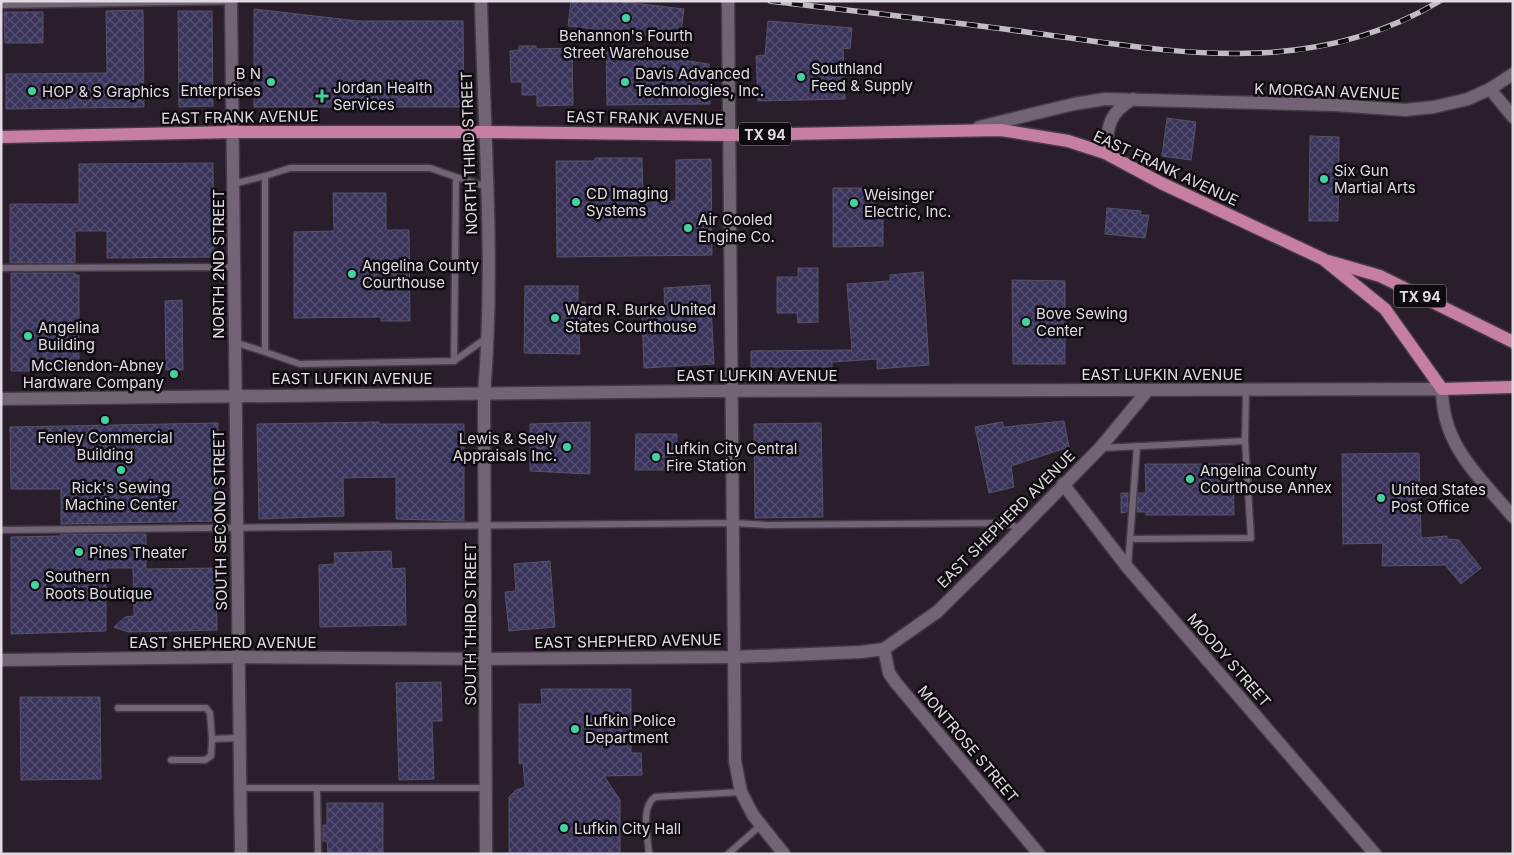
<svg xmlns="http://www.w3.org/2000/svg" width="1514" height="855" font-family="Inter,sans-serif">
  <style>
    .building { fill: url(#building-cross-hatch); stroke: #555366 }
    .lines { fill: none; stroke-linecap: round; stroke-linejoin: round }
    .lane-casing { stroke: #443a46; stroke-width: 9 }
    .street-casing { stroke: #443a46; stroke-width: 15 }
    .primary-casing { stroke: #443a46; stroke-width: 15 }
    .lane { stroke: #726475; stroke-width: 6 }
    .street { stroke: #726475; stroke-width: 12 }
    .primary { stroke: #c67fa3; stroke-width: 12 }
    .rail-casing { stroke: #c2bac4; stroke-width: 5.5 }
    .rail { stroke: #0f0a10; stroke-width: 4; stroke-dasharray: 11; stroke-linecap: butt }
    .poi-dot { fill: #41d4a1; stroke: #0f0a10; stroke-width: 2 }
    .labels { text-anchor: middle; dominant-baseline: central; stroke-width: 5; stroke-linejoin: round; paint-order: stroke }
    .shield { fill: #0f0a10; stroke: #a39ca4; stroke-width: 1 }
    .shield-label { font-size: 14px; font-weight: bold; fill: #e2dae3 }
    .poi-label { font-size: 15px; fill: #e2dae3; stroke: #0f0a10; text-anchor: start }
    .street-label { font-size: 15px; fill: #e2dae3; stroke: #0f0a10 }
  </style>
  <defs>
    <pattern id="building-cross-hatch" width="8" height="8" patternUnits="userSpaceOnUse" patternTransform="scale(1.25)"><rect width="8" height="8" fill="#3a345c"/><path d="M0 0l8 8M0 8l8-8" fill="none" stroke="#565173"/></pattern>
  </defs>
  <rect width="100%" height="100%" fill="#2a1e2c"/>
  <g class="building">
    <path d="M571,1H616L684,9L680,39L568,26Z"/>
    <path d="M254,9L358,21H463L464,107H254Z"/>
    <path d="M143,10L144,107L6,109V74L107,73L106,11Z"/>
    <path d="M178,11H212L213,106L179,107Z"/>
    <path d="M4,12H43V43H5Z"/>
    <path d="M768,21L852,28L850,49L843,48L845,99L758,101L756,56L765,55Z"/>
    <path d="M519,46H536V49L572,48L573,105L537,106V95H522V82H511L510,51L519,50Z"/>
    <path d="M642,47V60L675,59L709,64L710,104L607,105L606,48Z"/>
    <path d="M1167,118L1196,122L1191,160L1162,156Z"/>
    <path d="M1310,136L1339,137L1338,221H1309Z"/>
    <path d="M595,158H642L643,202L676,201V160L711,159L712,255L557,257L556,161H595Z"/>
    <path d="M213,163L214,257L107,258V231H75V263H10V204H79V164Z"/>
    <path d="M833,188H875V218H883V246L833,247Z"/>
    <path d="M333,193H386V230H409L410,321H381V317L294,318V232L334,231Z"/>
    <path d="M1107,208L1141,211L1140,215H1149L1145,238L1105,234Z"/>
    <path d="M798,268H818V322L798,323L797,313H777V277H798Z"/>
    <path d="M923,272L929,365L877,369V359L832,362V367H751V351L852,350L847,284L890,281V275Z"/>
    <path d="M11,273H75V275H79V371H11Z"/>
    <path d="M1012,280L1065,281V364H1013Z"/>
    <path d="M710,285L714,364L644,368L642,315L665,314L664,288Z"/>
    <path d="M525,286H578V302H585V334H579L580,354L524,353Z"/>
    <path d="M182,300L183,370H166L165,301Z"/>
    <path d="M1064,421L1069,447L1011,466L1014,487L989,493L975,427L1002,422L1004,427Z"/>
    <path d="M379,422V424H464V521L396,519V477L343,478L344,516L259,519L257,424Z"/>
    <path d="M590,422V474L530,471V424Z"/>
    <path d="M218,423L217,521L61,524V489H11L10,427Z"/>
    <path d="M821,423L823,517L755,518L754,424Z"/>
    <path d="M636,434H677L676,470H635Z"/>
    <path d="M1419,453L1421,538L1447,536V539L1459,540L1481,568L1461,584L1445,565L1382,566L1383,543L1343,544L1342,454Z"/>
    <path d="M1145,464H1233L1234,515H1146V512H1137L1138,493H1146Z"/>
    <path d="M1121,493H1128L1127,512L1121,513Z"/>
    <path d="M61,534H146V569L216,568L217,630L128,632L114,627L125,617L134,616L133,568H106V631L11,634V537L61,536Z"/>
    <path d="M391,551L392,569L405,568L406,625L320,627L319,565L335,564L334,553Z"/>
    <path d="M550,561L555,627L509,631L505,592L516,591L514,564Z"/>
    <path d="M441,682L442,721H432L434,779L399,780L396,683Z"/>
    <path d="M541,689H631V753H641L642,775L604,776L620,800V854H509V797L516,790L525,787L523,763L519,764V704H542Z"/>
    <path d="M20,697H100L101,779L21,780Z"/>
    <path d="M327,803H383V854H328L327,841H323V825H327Z"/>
  </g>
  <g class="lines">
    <defs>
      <g id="lane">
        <path d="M1,5L231,1"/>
        <path d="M290,168H430L456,177L454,361L300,364L265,352V176Z"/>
        <path d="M456,177L488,187"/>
        <path d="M233,184L265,176"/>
        <path d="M1,268L234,267"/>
        <path d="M234,342L265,352"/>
        <path d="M454,361L488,337"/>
        <path d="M1102,448L1245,441L1246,391"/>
        <path d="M1,530L733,523L767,525L1004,523L1020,528"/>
        <path d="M1130,539L1251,538L1245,441"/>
        <path d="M1128,566L1137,446"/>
        <path d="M118,708H206L210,713L212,739L239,738"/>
        <path d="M171,760H205L211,756L212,739"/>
        <path d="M240,788H486"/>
        <path d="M317,788L318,854"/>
        <path d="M649,854C648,837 640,807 655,797L741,792"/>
        <path d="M728,854L761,825"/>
      </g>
      <g id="street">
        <path d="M231,1L241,854"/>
        <path d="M481,1C484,132 495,264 484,394L486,854"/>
        <path d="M728,1L735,761L741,792L753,815L784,854"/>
        <path d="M1490,89L1513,117"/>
        <path d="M979,127L1074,104L1105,99L1335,105L1405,110L1434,107L1468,99L1490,89L1513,74"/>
        <path d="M1105,153C1108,127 1108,113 1133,99"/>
        <path d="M1,399L710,391L1442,389C1442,446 1479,476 1513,517"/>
        <path d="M1063,484L1128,568L1375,854"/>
        <path d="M884,649L889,673L896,683L1039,854"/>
        <path d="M1,660L238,657L487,659L735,657L861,652L884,649L937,612L1002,548L1100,448L1148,390"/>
      </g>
      <g id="primary">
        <path d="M1,137L233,132H484L731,135L1001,130L1068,141L1105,153L1161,183L1323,259L1385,309L1442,389L1513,387"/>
        <path d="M1328,261L1380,276L1513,342"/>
      </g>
    </defs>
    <use href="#lane" class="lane-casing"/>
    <use href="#street" class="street-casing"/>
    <use href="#primary" class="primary-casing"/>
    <use href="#lane" class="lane"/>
    <use href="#street" class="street"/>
    <use href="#primary" class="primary"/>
    <defs>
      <path id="rail" d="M770,1C853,11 936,20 1019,31C1165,50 1305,82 1440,1"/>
    </defs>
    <use href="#rail" class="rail-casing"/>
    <use href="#rail" class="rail"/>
  </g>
  <g class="poi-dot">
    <circle cx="626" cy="18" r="5"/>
    <circle cx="801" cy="77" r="5"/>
    <circle cx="271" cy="82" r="5"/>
    <circle cx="625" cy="82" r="5"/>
    <circle cx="32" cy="91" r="5"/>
    <path d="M319.5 88.5h5v5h5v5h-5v5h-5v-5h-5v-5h5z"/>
    <circle cx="1324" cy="179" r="5"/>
    <circle cx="576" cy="202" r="5"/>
    <circle cx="854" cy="203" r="5"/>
    <circle cx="688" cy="228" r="5"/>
    <circle cx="352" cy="274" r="5"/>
    <circle cx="555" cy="318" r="5"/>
    <circle cx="1026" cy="322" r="5"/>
    <circle cx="28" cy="336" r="5"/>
    <circle cx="174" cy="374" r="5"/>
    <circle cx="105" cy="420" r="5"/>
    <circle cx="567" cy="447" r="5"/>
    <circle cx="656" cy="457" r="5"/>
    <circle cx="121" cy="470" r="5"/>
    <circle cx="1190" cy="479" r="5"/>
    <circle cx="1381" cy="498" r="5"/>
    <circle cx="79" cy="552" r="5"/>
    <circle cx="35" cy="585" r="5"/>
    <circle cx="575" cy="729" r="5"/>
    <circle cx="564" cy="828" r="5"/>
  </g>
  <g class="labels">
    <g class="shield">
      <rect x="739" y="122.5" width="52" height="23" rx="4"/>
      <rect x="1394" y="284.5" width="52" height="23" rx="4"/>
    </g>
    <g class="shield-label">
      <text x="765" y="134">TX 94</text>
      <text x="1420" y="296">TX 94</text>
    </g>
    <g class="poi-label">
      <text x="626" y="35" text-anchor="middle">Behannon's Fourth<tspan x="626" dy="17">Street Warehouse</tspan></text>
      <text x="811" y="68">Southland<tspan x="811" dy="17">Feed &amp; Supply</tspan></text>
      <text x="261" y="73" text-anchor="end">B N<tspan x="261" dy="17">Enterprises</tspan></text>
      <text x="635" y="73">Davis Advanced<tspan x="635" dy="17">Technologies, Inc.</tspan></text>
      <text x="333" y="87">Jordan Health<tspan x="333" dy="17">Services</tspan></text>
      <text x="42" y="91">HOP &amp; S Graphics</text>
      <text x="1334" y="170">Six Gun<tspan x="1334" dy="17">Martial Arts</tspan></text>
      <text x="586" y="193">CD Imaging<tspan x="586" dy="17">Systems</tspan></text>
      <text x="864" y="194">Weisinger<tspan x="864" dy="17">Electric, Inc.</tspan></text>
      <text x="698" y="219">Air Cooled<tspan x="698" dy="17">Engine Co.</tspan></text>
      <text x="362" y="265">Angelina County<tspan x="362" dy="17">Courthouse</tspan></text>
      <text x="565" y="309">Ward R. Burke United<tspan x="565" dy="17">States Courthouse</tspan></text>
      <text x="1036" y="313">Bove Sewing<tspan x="1036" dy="17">Center</tspan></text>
      <text x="38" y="327">Angelina<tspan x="38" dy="17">Building</tspan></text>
      <text x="164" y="365" text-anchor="end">McClendon-Abney<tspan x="164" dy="17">Hardware Company</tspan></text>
      <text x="105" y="437" text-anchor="middle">Fenley Commercial<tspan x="105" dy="17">Building</tspan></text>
      <text x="557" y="438" text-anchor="end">Lewis &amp; Seely<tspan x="557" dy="17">Appraisals Inc.</tspan></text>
      <text x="666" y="448">Lufkin City Central<tspan x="666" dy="17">Fire Station</tspan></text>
      <text x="1200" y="470">Angelina County<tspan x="1200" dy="17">Courthouse Annex</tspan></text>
      <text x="121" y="487" text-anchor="middle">Rick's Sewing<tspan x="121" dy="17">Machine Center</tspan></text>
      <text x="1391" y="489">United States<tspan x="1391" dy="17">Post Office</tspan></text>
      <text x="89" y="552">Pines Theater</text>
      <text x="45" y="576">Southern<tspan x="45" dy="17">Roots Boutique</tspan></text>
      <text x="585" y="720">Lufkin Police<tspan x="585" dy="17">Department</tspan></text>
      <text x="574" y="828">Lufkin City Hall</text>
    </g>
    <g class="street-label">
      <text transform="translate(1327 91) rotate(2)">K MORGAN AVENUE</text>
      <text transform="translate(240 117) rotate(-1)">EAST FRANK AVENUE</text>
      <text transform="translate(645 118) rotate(1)">EAST FRANK AVENUE</text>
      <text transform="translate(469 153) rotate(-92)">NORTH THIRD STREET</text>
      <text transform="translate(1166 168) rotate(25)">EAST FRANK AVENUE</text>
      <text transform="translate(218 264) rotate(-90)">NORTH 2ND STREET</text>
      <text x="1162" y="374">EAST LUFKIN AVENUE</text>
      <text x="757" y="375">EAST LUFKIN AVENUE</text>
      <text x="352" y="378">EAST LUFKIN AVENUE</text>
      <text transform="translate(1006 519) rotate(-45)">EAST SHEPHERD AVENUE</text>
      <text transform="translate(220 520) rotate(-91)">SOUTH SECOND STREET</text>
      <text transform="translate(470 624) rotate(-90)">SOUTH THIRD STREET</text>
      <text transform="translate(628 641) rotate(-1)">EAST SHEPHERD AVENUE</text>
      <text x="223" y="642">EAST SHEPHERD AVENUE</text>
      <text transform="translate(1229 660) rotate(49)">MOODY STREET</text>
      <text transform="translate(968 744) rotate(50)">MONTROSE STREET</text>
    </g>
  </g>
  <rect width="1514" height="855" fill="none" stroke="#e2dae3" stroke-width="5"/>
</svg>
